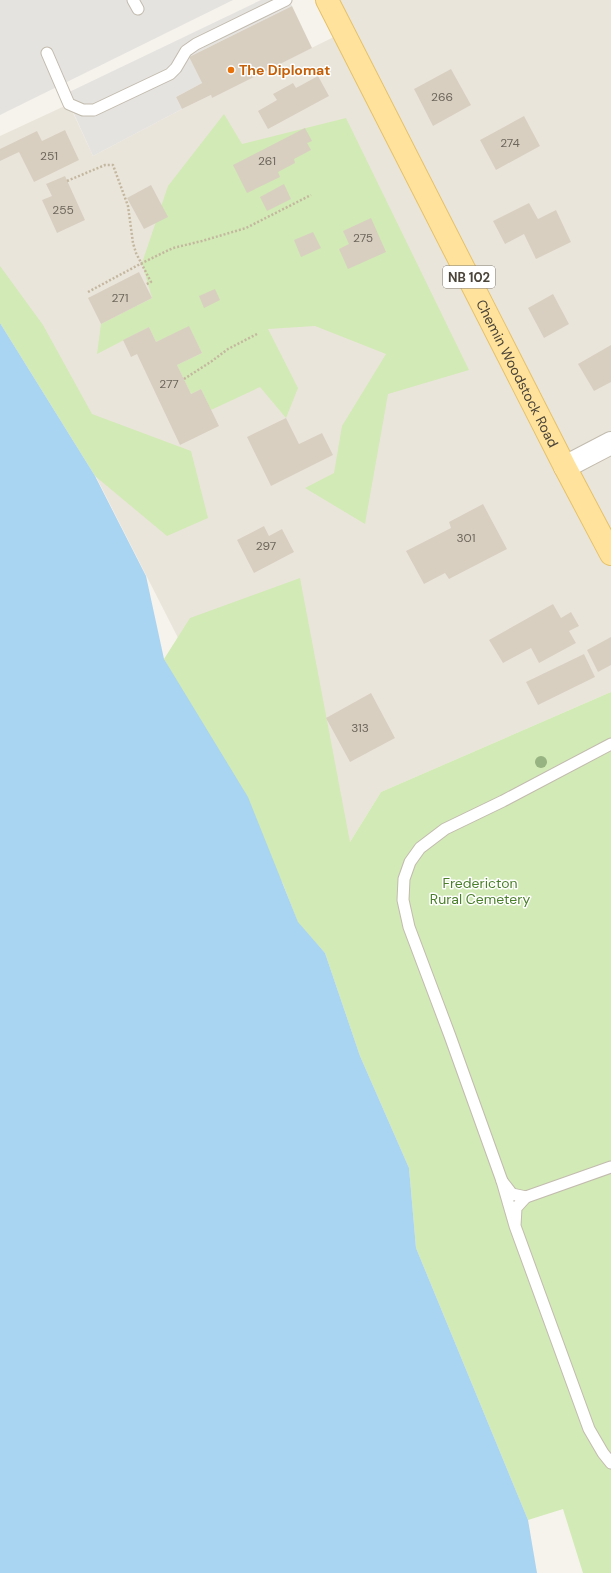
<svg xmlns="http://www.w3.org/2000/svg" width="611" height="1573" font-family="'DM Sans',sans-serif">
  <style>
    .residential { fill: #eae5da }
    .green { fill: #d2eab5 }
    .parking { fill: #e5e3e0 }
    .water { fill: #a9d4f2 }
    .building { fill: #d8cfc1 }
    .lines { fill: none; stroke-linecap: round; stroke-linejoin: round }
    .lane-casing { stroke: #c2bbae; stroke-width: 13 }
    .street-casing { stroke: #c2bbae; stroke-width: 24 }
    .primary-casing { stroke: #e6c16a; stroke-width: 24 }
    .path { stroke: #c4b79f; stroke-width: 2.5; stroke-dasharray: 2 2; stroke-linecap: butt }
    .lane { stroke: #fff; stroke-width: 11 }
    .street { stroke: #fff; stroke-width: 22 }
    .primary { stroke: #ffe39c; stroke-width: 22 }
    .tree { fill: #97b381 }
    .food-dot { fill: #e8710a; stroke: #fff; stroke-width: 1.5 }
    .labels { text-anchor: middle; dominant-baseline: central; stroke-width: 3; stroke-linejoin: round; paint-order: stroke }
    .number-label { font-size: 12px; fill: #6e675b }
    .shield { fill: #fff; stroke: #817c74; stroke-width: 1 }
    .shield-label { font-size: 13px; font-weight: bold; fill: #4b4439 }
    .food-label { font-size: 14px; font-weight: bold; fill: #c56008; stroke: #fff; text-anchor: start }
    .street-label { font-size: 14px; fill: #4b4439; stroke: #fff }
    .park-label { font-size: 14px; fill: #4a7f2a; stroke: #fff }
  </style>
  <rect width="100%" height="100%" fill="#f6f3ec"/>
  <path class="residential" d="M327,0H611V692L381,792L350,842L204,689L0,288V136L69,104L93,156L182,109L211,95L212,97L344,32Z"/>
  <g class="green">
    <path d="M224,114L242,144L346,118L469,370L388,394L365,524L305,488L334,473L342,426L386,354L315,326L268,329L298,388L286,418L260,387L211,410L201,389L191,394L177,365L202,353L189,327L156,342L149,327L97,354L101,324L152,298L142,263L168,186Z"/>
    <path d="M0,266L43,325L92,414L191,451L208,518L167,536L95,476L0,323Z"/>
    <path d="M300,578L350,842L381,792L611,692V1573H583L563,1509L528,1520L416,1248L409,1168L360,1056L325,953L298,923L283,884L164,659L190,618Z"/>
  </g>
  <g class="parking">
    <path d="M0,0H233L0,115Z"/>
    <path d="M261,0H288L292,6L189,57L202,83L176,97L182,109L93,156L65,94Z"/>
  </g>
  <path class="water" d="M0,323L95,476L146,576L164,659L248,797L298,922L325,953L360,1056L409,1168L416,1248L528,1520L537,1573H0Z"/>
  <g class="building">
    <path d="M292,6L312,48L212,98L211,95L182,109L176,97L202,83L189,57Z"/>
    <path d="M451,69L471,105L433,126L414,89Z"/>
    <path d="M318,76L329,96L268,129L258,111L277,100L273,94L293,83L296,88Z"/>
    <path d="M524,116L540,146L496,170L480,140Z"/>
    <path d="M305,128L312,141L307,143L311,150L294,159L295,163L278,172L280,177L247,193L233,165Z"/>
    <path d="M65,130L79,160L34,182L19,152L0,161V149L37,131L42,141Z"/>
    <path d="M65,176L85,220L57,233L42,200L52,196L46,184Z"/>
    <path d="M284,184L291,199L267,211L260,197Z"/>
    <path d="M151,185L168,217L144,229L127,198Z"/>
    <path d="M529,203L538,219L556,210L571,242L536,259L524,234L505,244L493,221Z"/>
    <path d="M371,218L386,252L348,269L339,249L349,244L343,231Z"/>
    <path d="M313,232L321,248L301,257L294,240Z"/>
    <path d="M139,272L152,298L101,324L88,298Z"/>
    <path d="M215,289L220,300L204,308L199,296Z"/>
    <path d="M553,294L569,324L544,338L528,308Z"/>
    <path d="M189,326L202,353L177,365L191,394L201,389L219,426L180,445L137,354L131,357L123,340L149,327L156,342Z"/>
    <path d="M611,345V382L594,391L578,364Z"/>
    <path d="M286,418L299,444L322,433L333,455L271,486L247,437Z"/>
    <path d="M483,504L507,549L449,579L445,573L424,584L406,551L451,528L449,522Z"/>
    <path d="M264,526L269,536L282,529L294,552L254,573L237,540Z"/>
    <path d="M553,604L561,618L571,612L579,626L569,631L576,643L539,663L531,648L503,663L489,640Z"/>
    <path d="M611,637V665L598,672L587,650Z"/>
    <path d="M584,654L595,677L538,705L526,682Z"/>
    <path d="M371,693L395,738L350,762L326,718Z"/>
  </g>
  <g class="lines">
    <defs>
      <g id="lane">
        <path d="M133,0L138,9"/>
        <path d="M47,53L69,104L83,110H94L170,74L176,68L186,51L196,44L286,0"/>
        <path d="M502,1181L450,1036L409,927L403,900L404,879L410,862L420,848L445,829L503,801L611,744"/>
        <path d="M526,1197L611,1167"/>
        <path d="M515,1226L516,1208L526,1197L512,1194L502,1181L515,1226L589,1429L603,1453L611,1463"/>
      </g>
      <path id="street" d="M565,467L611,443"/>
      <g id="primary">
        <path id="s1" d="M327,0L565,467L611,554"/>
      </g>
    </defs>
    <use href="#lane" class="lane-casing"/>
    <use href="#street" class="street-casing"/>
    <use href="#primary" class="primary-casing"/>
    <g class="path">
      <path d="M67,181L105,165H113L128,206L133,243L136,253L151,282L145,285"/>
      <path d="M88,292L142,263L173,248L202,241L246,228L311,195"/>
      <path d="M184,379L212,361L228,349L257,334"/>
    </g>
    <use href="#lane" class="lane"/>
    <use href="#street" class="street"/>
    <use href="#primary" class="primary"/>
  </g>
  <circle class="tree" cx="541" cy="762" r="6"/>
  <circle class="food-dot" cx="231" cy="70" r="4"/>
  <g class="labels">
    <g class="number-label">
      <text x="442" y="97">266</text>
      <text x="510" y="143">274</text>
      <text x="49" y="156">251</text>
      <text x="267" y="161">261</text>
      <text x="63" y="210">255</text>
      <text x="363" y="238">275</text>
      <text x="120" y="298">271</text>
      <text x="169" y="384">277</text>
      <text x="466" y="538">301</text>
      <text x="266" y="546">297</text>
      <text x="360" y="728">313</text>
    </g>
    <rect class="shield" x="443" y="266" width="52" height="22" rx="3"/>
    <g class="shield-label">
      <text x="469" y="277">NB 102</text>
    </g>
    <g class="food-label">
      <text x="239" y="70">The Diplomat</text>
    </g>
    <g class="street-label">
      <text stroke="none"><textPath href="#s1" startOffset="419">Chemin Woodstock Road</textPath></text>
    </g>
    <g class="park-label">
      <text x="480" y="883">Fredericton<tspan x="480" dy="16">Rural Cemetery</tspan></text>
    </g>
  </g>
</svg>
